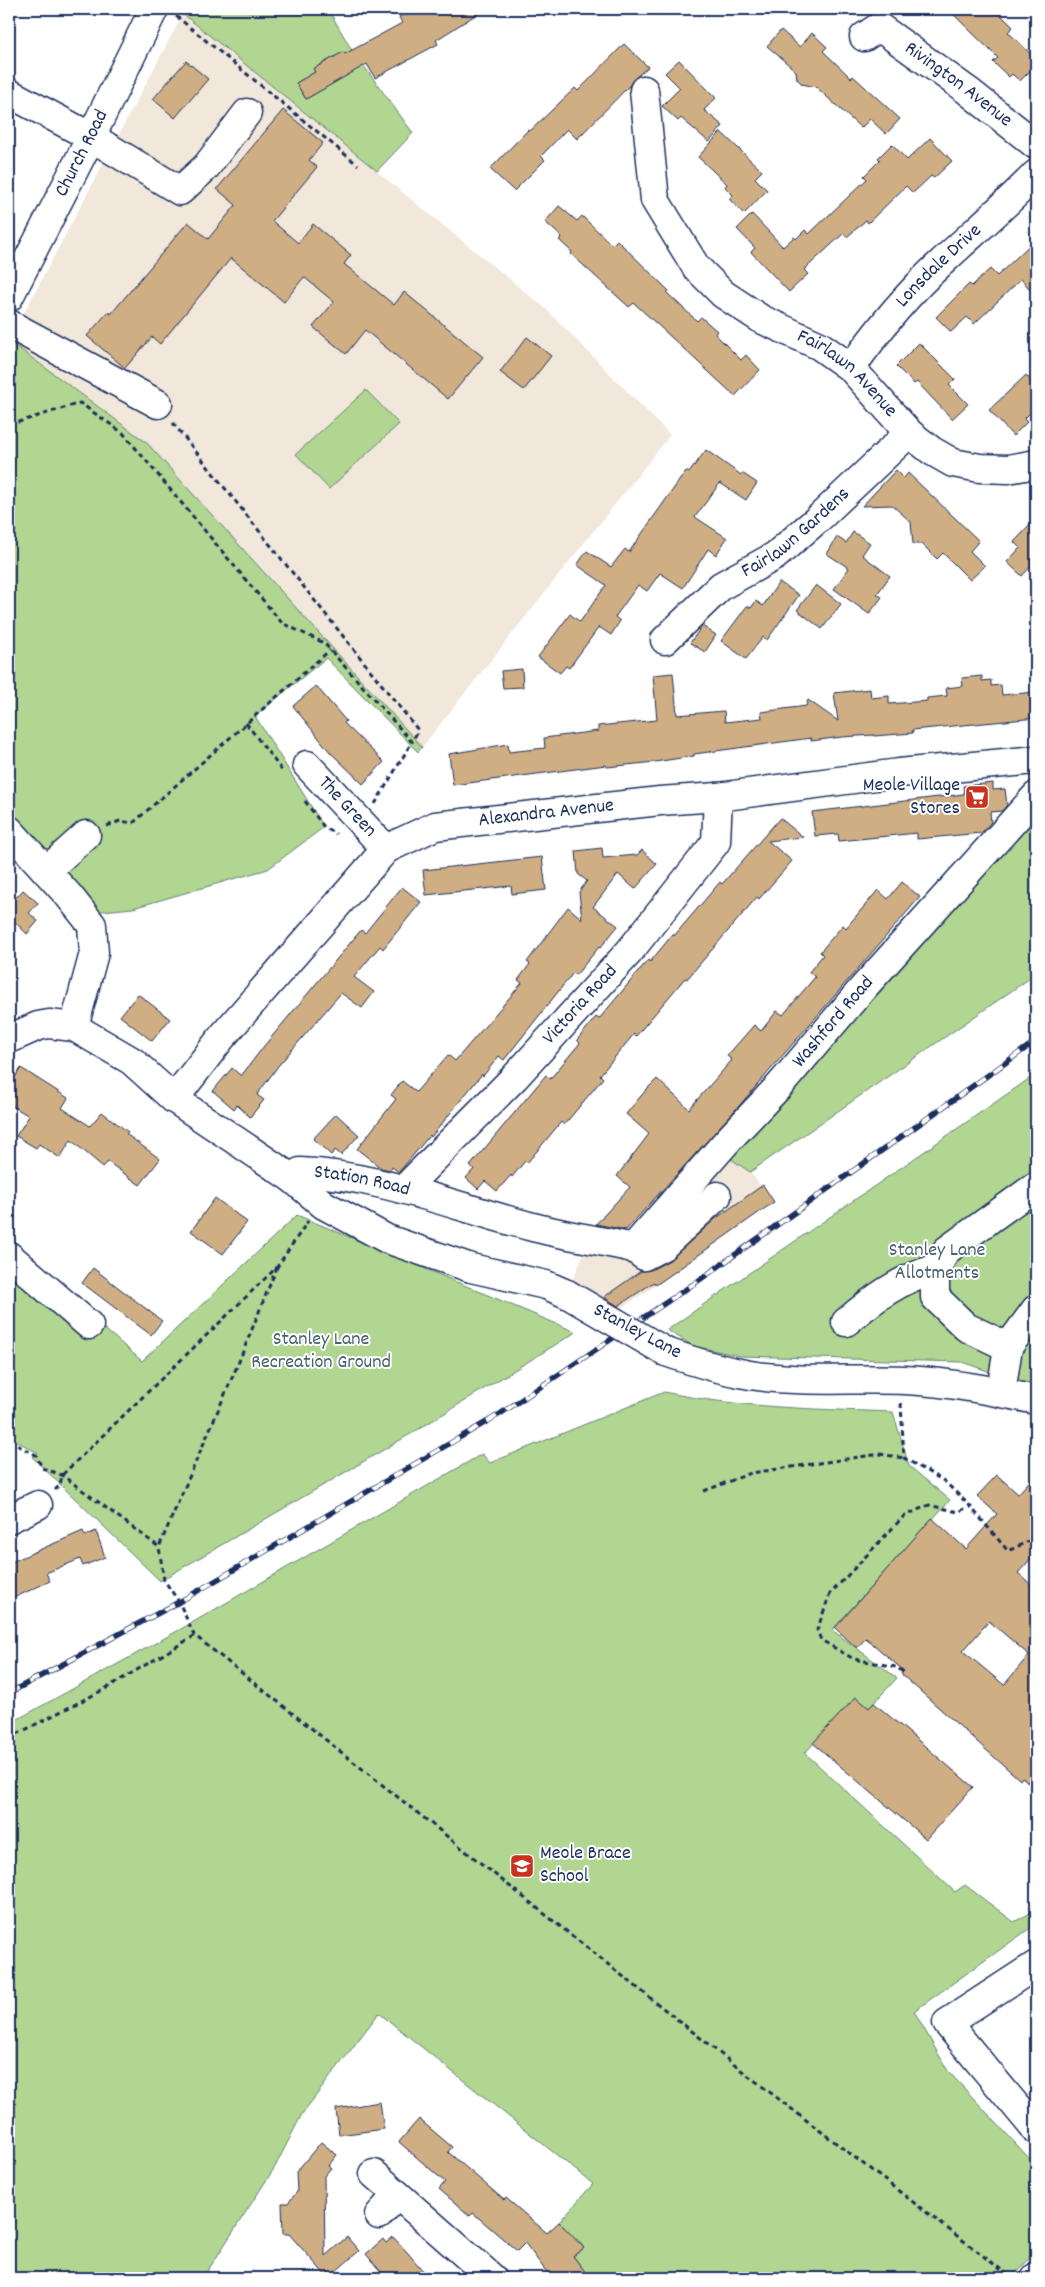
<svg xmlns="http://www.w3.org/2000/svg" width="1045" height="2287" font-family="Dekko,sans-serif">
  <style>
    .built { fill: #f1e7da }
    .green { fill: #b0d691; stroke: #668278; fill-rule: evenodd }
    .building { fill: #d0ae83; stroke: #1b2f5e; fill-rule: evenodd }
    .lines { fill: none; stroke-linecap: round; stroke-linejoin: round }
    .minor-casing { stroke: #1b2f5e; stroke-width: 31 }
    .path { stroke: #1b2f5e; stroke-width: 3; stroke-dasharray: 5 4; stroke-linecap: butt }
    .minor { stroke: #fff; stroke-width: 28 }
    .rail-casing { stroke: #1b2f5e; stroke-width: 5.5 }
    .rail { stroke: #fff; stroke-width: 4; stroke-dasharray: 11; stroke-linecap: butt }
    .minor-bridge-casing { stroke: #1b2f5e; stroke-width: 31; stroke-linecap: butt }
    .minor-bridge { stroke: #fff; stroke-width: 28 }
    .labels { text-anchor: middle; dominant-baseline: central; stroke-width: 4; stroke-linejoin: round; paint-order: stroke }
    .street-label { font-size: 20px; fill: #1b2f5e; stroke: #fff }
    .poi-label { font-size: 20px; fill: #1b2f5e; stroke: #fff; text-anchor: end }
    .park-label { font-size: 20px; fill: #48616d; stroke: #fff }
  </style>
  <rect width="100%" height="100%" fill="#fff"/>
  <filter id="ink" filterUnits="userSpaceOnUse"><feTurbulence type="fractalNoise" baseFrequency=".02" numOctaves="2"/><feDisplacementMap in="SourceGraphic" scale="10" xChannelSelector="R" yChannelSelector="G"/><feConvolveMatrix kernelMatrix="1 2 1 2 8 2 1 2 1" color-interpolation-filters="sRGB"/></filter>
  <g filter="url(#ink)">
    <g class="built">
      <path d="M183,14L546,309L670,435L422,747L146,442L9,341Z"/>
      <path d="M731,1159L750,1172L774,1202L652,1288L597,1324L578,1314L598,1295L572,1282L585,1250L631,1260Z"/>
    </g>
    <g class="green">
      <path d="M183,9H328L350,47L413,133L377,171L183,14ZM343,52L354,71L306,99L296,83L315,72L314,69Z"/>
      <path d="M9,341L146,442L422,747L418,752L326,658L255,716L324,827L268,869L133,908L92,912L9,809Z"/>
      <path d="M366,390L399,424L329,489L296,454Z"/>
      <path d="M1036,811V974L750,1172L731,1159Z"/>
      <path d="M1036,1074V1388L962,1362L740,1356L693,1346L667,1330Z"/>
      <path d="M297,1215L576,1332L419,1429L160,1581L32,1457L38,1453L9,1437V1247L142,1361Z"/>
      <path d="M664,1392C739,1408 816,1409 893,1412L909,1466L950,1500L832,1630L897,1678L869,1708L856,1697L805,1753L955,1892L965,1885L1014,1922L1036,1910V1924L914,2011L948,2071L1030,2159L1036,2157V2252L1011,2278H578L585,2272L573,2256L584,2248L577,2239L566,2246L565,2228L559,2222L593,2184L379,2013L302,2114L275,2167L203,2278H9V1724L190,1624L482,1454L490,1463Z"/>
    </g>
    <g class="building">
      <path d="M414,9H485L436,40L438,44L375,78L367,64L306,99L296,83L315,72L313,69L343,52L345,54L402,23L399,17Z"/>
      <path d="M948,9H995L1013,27L1008,32L1036,59V65L1020,81L1012,74L1009,77L993,62L998,58Z"/>
      <path d="M781,30L800,47L812,33L827,47L823,51L851,78L853,76L900,119L886,134L870,119L861,128L816,87L802,84L797,79L796,71L767,46Z"/>
      <path d="M624,44L648,67L635,78L629,86L577,139L567,129L541,156L545,160L514,191L490,169L528,130L530,131L575,88L578,91Z"/>
      <path d="M679,60L716,98L704,110L723,126L709,142L681,118L678,121L662,106L680,88L665,73Z"/>
      <path d="M186,61L208,79L175,118L153,99Z"/>
      <path d="M283,110L323,143L309,160L317,167L272,221L298,243L313,224L351,255L344,264L394,305L404,292L483,357L448,399L365,330L346,354L313,327L334,302L304,277L284,302L231,258L160,344L152,337L125,368L87,336L108,312L111,314L188,222L208,239L236,205L217,189Z"/>
      <path d="M721,132L762,171L755,178L767,190L744,214L729,199L733,195L725,187L727,184L698,157Z"/>
      <path d="M930,138L952,161L934,178L931,176L913,193L906,186L868,223L866,220L847,237L844,233L804,270L808,274L789,292L751,252L755,248L737,229L752,214L783,247L794,237L796,239L805,230L809,234L867,179L864,176L880,160L878,158L892,144L907,160Z"/>
      <path d="M559,206L577,221L582,216L612,245L617,240L669,291L667,293L697,321L701,317L717,331L715,334L741,360L746,355L760,370L735,396L634,303L629,307L571,254L572,252L559,240L562,237L545,222Z"/>
      <path d="M1036,239V296L1021,279L974,324L967,317L951,332L936,317L969,284L972,286L990,269L997,276Z"/>
      <path d="M527,337L551,356L524,390L500,372Z"/>
      <path d="M919,343L955,379L949,385L968,404L952,419L917,382L914,384L896,366Z"/>
      <path d="M1026,375L1036,386V407L1024,419L1027,422L1013,436L989,410Z"/>
      <path d="M706,450L741,475L742,473L757,483L746,500L720,483L695,517L727,538L716,555L708,549L683,588L660,573L647,591L638,585L615,617L620,621L611,635L599,627L569,668L566,666L560,673L538,657L570,614L580,622L606,585L577,565L587,551L611,567L625,549L629,552L686,471L689,473Z"/>
      <path d="M896,470L904,478L908,473L979,541L970,551L985,566L970,580L943,553L937,559L922,544H913L911,522L892,505L862,506Z"/>
      <path d="M1036,519V564L1034,563L1022,576L1007,562L1020,548L1014,542Z"/>
      <path d="M853,532L870,543L862,555L890,576L877,594L882,597L869,614L834,589L849,568L827,554L837,537L846,543Z"/>
      <path d="M779,582L799,595L767,640L763,637L746,659L721,641L747,606L751,608L756,601L763,606Z"/>
      <path d="M816,585L841,604L822,629L797,610Z"/>
      <path d="M702,626L716,635L705,652L690,643Z"/>
      <path d="M522,669L523,687L503,688L501,671Z"/>
      <path d="M673,673L677,715L724,711L725,722L762,718L761,712L806,706L808,700L838,721L834,693L870,689L871,698L889,696V704L927,701V698L947,696L946,688L963,686L962,678L982,676V681L991,680V686L1001,685L1002,695L1036,692V718L912,730L913,733L874,736V735L842,737L811,741V738L694,754V756L655,762L607,767L606,765L453,785L449,754L508,744L509,752L545,748L544,738L598,731V726L657,720L653,675Z"/>
      <path d="M316,686L346,721L344,723L384,762L363,784L330,752L293,706Z"/>
      <path d="M993,783V790L1005,789L1007,805L1002,811L990,812L991,822L981,833L917,839V833L839,841L838,834L815,836L812,812L964,794L963,786Z"/>
      <path d="M780,818L803,837L768,841L792,861L759,899L757,897L687,979L685,978L636,1036L634,1034L600,1075L603,1078L564,1125L561,1122L527,1163L525,1161L512,1177L511,1175L497,1191L485,1181L478,1189L466,1178L474,1169L470,1166L546,1075L550,1079L580,1043L577,1040L596,1017L599,1019L648,960L650,962L673,934L674,936L720,882L722,884Z"/>
      <path d="M602,848L603,858L637,855L642,850L657,864L635,889L618,874L593,907L618,926L600,948L599,947L576,975L573,973L504,1060L499,1056L483,1076L482,1074L431,1137L430,1135L399,1172L392,1167L390,1170L381,1168L357,1149L396,1099L391,1095L402,1081L416,1092L448,1055L455,1061L522,983L518,980L530,964L527,962L568,907L582,919L579,892L587,881L578,874L576,851Z"/>
      <path d="M542,857L546,890L512,894L511,886L426,895L423,870Z"/>
      <path d="M902,882L920,897L739,1106L626,1230L596,1224L630,1187L617,1176L649,1134L626,1114L646,1090L657,1079L689,1109L732,1060L727,1056L754,1025L761,1031L777,1011L783,1015L815,977L809,972L823,955L820,952L843,925L846,928L878,890L888,899Z"/>
      <path d="M402,887L421,902L383,949L380,946L354,977L374,992L362,1008L341,993L278,1066L257,1095L264,1100L250,1117L237,1105L234,1109L213,1091L232,1068L241,1076L264,1046L361,930L365,933Z"/>
      <path d="M23,890L38,903L29,913L38,921L27,934L9,916V905Z"/>
      <path d="M138,994L170,1019L152,1041L120,1016Z"/>
      <path d="M21,1068L68,1098L62,1108L90,1126L102,1112L128,1132L126,1134L160,1159L140,1185L108,1162L103,1167L71,1140L60,1158L39,1144L36,1148L16,1136L29,1116L9,1104V1072L16,1076Z"/>
      <path d="M336,1114L359,1135L341,1155L335,1150L331,1155L313,1139Z"/>
      <path d="M763,1185L774,1202L656,1285L654,1282L618,1306L604,1297L641,1271L651,1270L670,1260L715,1219Z"/>
      <path d="M215,1198L247,1222L223,1254L191,1231Z"/>
      <path d="M93,1268L162,1321L151,1335L82,1283Z"/>
      <path d="M1036,1474V1553L1018,1573L1036,1589V1789L1022,1777L1020,1780L901,1674L904,1671L866,1638L857,1648L835,1628L932,1518L966,1549L997,1514L977,1496L997,1475L1018,1494ZM989,1621L1029,1655L1004,1685L963,1651Z"/>
      <path d="M83,1531L85,1536L96,1531L105,1557L83,1566L80,1559L46,1573L50,1581L9,1600V1563Z"/>
      <path d="M856,1697L869,1708L874,1703L973,1787L926,1839L813,1743Z"/>
      <path d="M380,2102L384,2129L339,2135L336,2109Z"/>
      <path d="M419,2119L452,2147L448,2152L504,2200L506,2198L547,2233L559,2222L584,2248L573,2256L590,2278H551L525,2243L517,2251L473,2213L470,2216L439,2189L445,2182L399,2142Z"/>
      <path d="M321,2142L337,2155L328,2166L331,2168L324,2176L325,2256L347,2237L359,2251L328,2278L289,2234H283L282,2203H288L297,2192L296,2172Z"/>
      <path d="M393,2237L407,2252L429,2278H386L366,2254L383,2239L386,2243Z"/>
    </g>
    <g class="lines">
      <defs>
        <g id="minor">
          <path id="s1" d="M864,37L879,27L968,91L1036,145"/>
          <path id="s2" d="M644,90L655,200L696,267L723,294L761,319L820,346L851,368L909,433L932,451L953,463L980,468L1008,469L1036,464"/>
          <path d="M9,93L91,137L180,191L206,167L247,113"/>
          <path id="s3" d="M9,297L91,137L154,9"/>
          <path d="M9,324L158,404"/>
          <path id="s4" d="M851,368C877,331 907,294 941,263C973,233 1006,205 1036,174"/>
          <path id="s5" d="M665,640L721,586L775,556L819,518L909,433"/>
          <path id="s6" d="M307,765L386,849"/>
          <path d="M9,830L69,896L92,925L94,953L74,1027"/>
          <path d="M46,871L86,835"/>
          <path id="s7" d="M9,1039L38,1026L49,1024L74,1027L132,1061L174,1099L293,1179L300,1172C378,1175 453,1206 529,1226C563,1235 598,1240 633,1248L644,1256L663,1246L717,1196"/>
          <path id="s8" d="M174,1099L222,1037L386,849L435,826L660,801L718,797L899,773L1036,760"/>
          <path d="M293,1179L324,1205L387,1239L471,1268L546,1285L567,1294"/>
          <path id="s9" d="M404,1189L515,1077L629,952L716,842L718,797"/>
          <path id="s10" d="M633,1248L729,1139L781,1084L863,988L1036,796"/>
          <path d="M9,1256L89,1325"/>
          <path d="M846,1322C873,1299 900,1279 935,1269"/>
          <path d="M1008,1347L1036,1309"/>
          <path d="M666,1352C694,1362 721,1370 750,1375C801,1383 854,1378 905,1380C949,1382 994,1391 1036,1400"/>
          <path d="M1001,1392L1008,1347L966,1327L935,1297V1269L947,1250L1036,1186"/>
          <path d="M9,1519L38,1505"/>
          <path d="M1036,1965L947,2023L1036,2130"/>
          <path d="M374,2174L492,2278"/>
          <path d="M379,2215L397,2195"/>
          <path d="M1035,2278L1036,2277"/>
        </g>
      </defs>
      <use href="#minor" class="minor-casing"/>
      <g class="path">
        <path d="M176,16L358,165"/>
        <path d="M173,423L418,730L412,742"/>
        <path d="M9,425L80,403L123,433L282,623L324,643L412,742L375,804"/>
        <path d="M246,723L283,772"/>
        <path d="M305,801L324,827L336,834"/>
        <path d="M107,826L120,821L133,823L330,650"/>
        <path d="M277,1267L238,1364L159,1547L164,1580L179,1602L194,1635L737,2067L1012,2278"/>
        <path d="M901,1403L904,1458L944,1481L970,1506L1008,1551L1029,1541L1032,1545"/>
        <path d="M9,1441L36,1455L42,1468L62,1475L159,1547"/>
        <path d="M55,1490L60,1485L62,1475L277,1267L308,1221"/>
        <path d="M704,1491L751,1473L880,1454L904,1458"/>
        <path d="M903,1672L896,1667L854,1659L821,1640L817,1630L830,1594L904,1516L929,1505L958,1512L970,1506"/>
        <path d="M9,1738L105,1689L194,1636"/>
      </g>
      <use href="#minor" class="minor"/>
      <defs>
        <path id="rail" d="M9,1693L179,1602L500,1414L698,1281L1036,1041"/>
      </defs>
      <use href="#rail" class="rail-casing"/>
      <use href="#rail" class="rail"/>
      <defs>
        <path id="minor-bridge" d="M567,1294L666,1352"/>
      </defs>
      <use href="#minor-bridge" class="minor-bridge-casing"/>
      <use href="#minor-bridge" class="minor-bridge"/>
    </g>
  </g>
  <defs>
    <symbol id="supermarket-square" viewBox="-11 -11 22 22"><rect x="-9" y="-9" width="18" height="18" rx="4" fill="#c8321e" stroke="#fff"/><path d="M-6-5.5h2.5l.6 2H6L4.5 2H-2.5L-4.4-4H-6ZM-1.5 3.2a1.3 1.3 0 1 0 .1 0ZM3 3.2a1.3 1.3 0 1 0 .1 0Z" fill="#fff"/></symbol>
    <symbol id="school-square" viewBox="-11 -11 22 22"><rect x="-9" y="-9" width="18" height="18" rx="4" fill="#c8321e" stroke="#fff"/><path d="M0-5L7-2L0 1L-7-2ZM-4 1L0 2.5L4 1V4Q0 6-4 4Z" fill="#fff"/></symbol>
  </defs>
  <g fill-rule="evenodd">
    <use href="#supermarket-square" x="963" y="783" width="28" height="28"/>
    <use href="#school-square" x="508" y="1852" width="28" height="28"/>
  </g>
  <g class="labels">
    <g class="street-label">
      <text stroke="none"><textPath href="#s1" startOffset="116">Rivington Avenue</textPath></text>
      <text stroke="none"><textPath href="#s3" startOffset="161">Church Road</textPath></text>
      <text stroke="none"><textPath href="#s4" startOffset="135">Lonsdale Drive</textPath></text>
      <text stroke="none"><textPath href="#s2" startOffset="376">Fairlawn Avenue</textPath></text>
      <text stroke="none"><textPath href="#s5" startOffset="170">Fairlawn Gardens</textPath></text>
      <text stroke="none"><textPath href="#s6" startOffset="58">The Green</textPath></text>
      <text stroke="none"><textPath href="#s8" startOffset="494">Alexandra Avenue</textPath></text>
      <text stroke="none"><textPath href="#s9" startOffset="255">Victoria Road</textPath></text>
      <text stroke="none"><textPath href="#s10" startOffset="302">Washford Road</textPath></text>
      <text stroke="none"><textPath href="#s7" startOffset="408">Station Road</textPath></text>
      <text transform="translate(637 1332) rotate(28)">Stanley Lane</text>
    </g>
    <g class="poi-label">
      <text x="960" y="786">Meole Village<tspan x="960" dy="23">Stores</tspan></text>
      <text x="540" y="1854" text-anchor="start">Meole Brace<tspan x="540" dy="23">School</tspan></text>
    </g>
    <g class="park-label">
      <text x="937" y="1251">Stanley Lane<tspan x="937" dy="23">Allotments</tspan></text>
      <text x="321" y="1340">Stanley Lane<tspan x="321" dy="23">Recreation Ground</tspan></text>
    </g>
  </g>
  <rect width="1045" height="2287" fill="none" stroke="#fff" stroke-width="30"/>
  <rect x="15" y="15" width="1015" height="2257" fill="none" stroke="#1b2f5e" stroke-width="2" filter="url(#ink)"/>
</svg>
